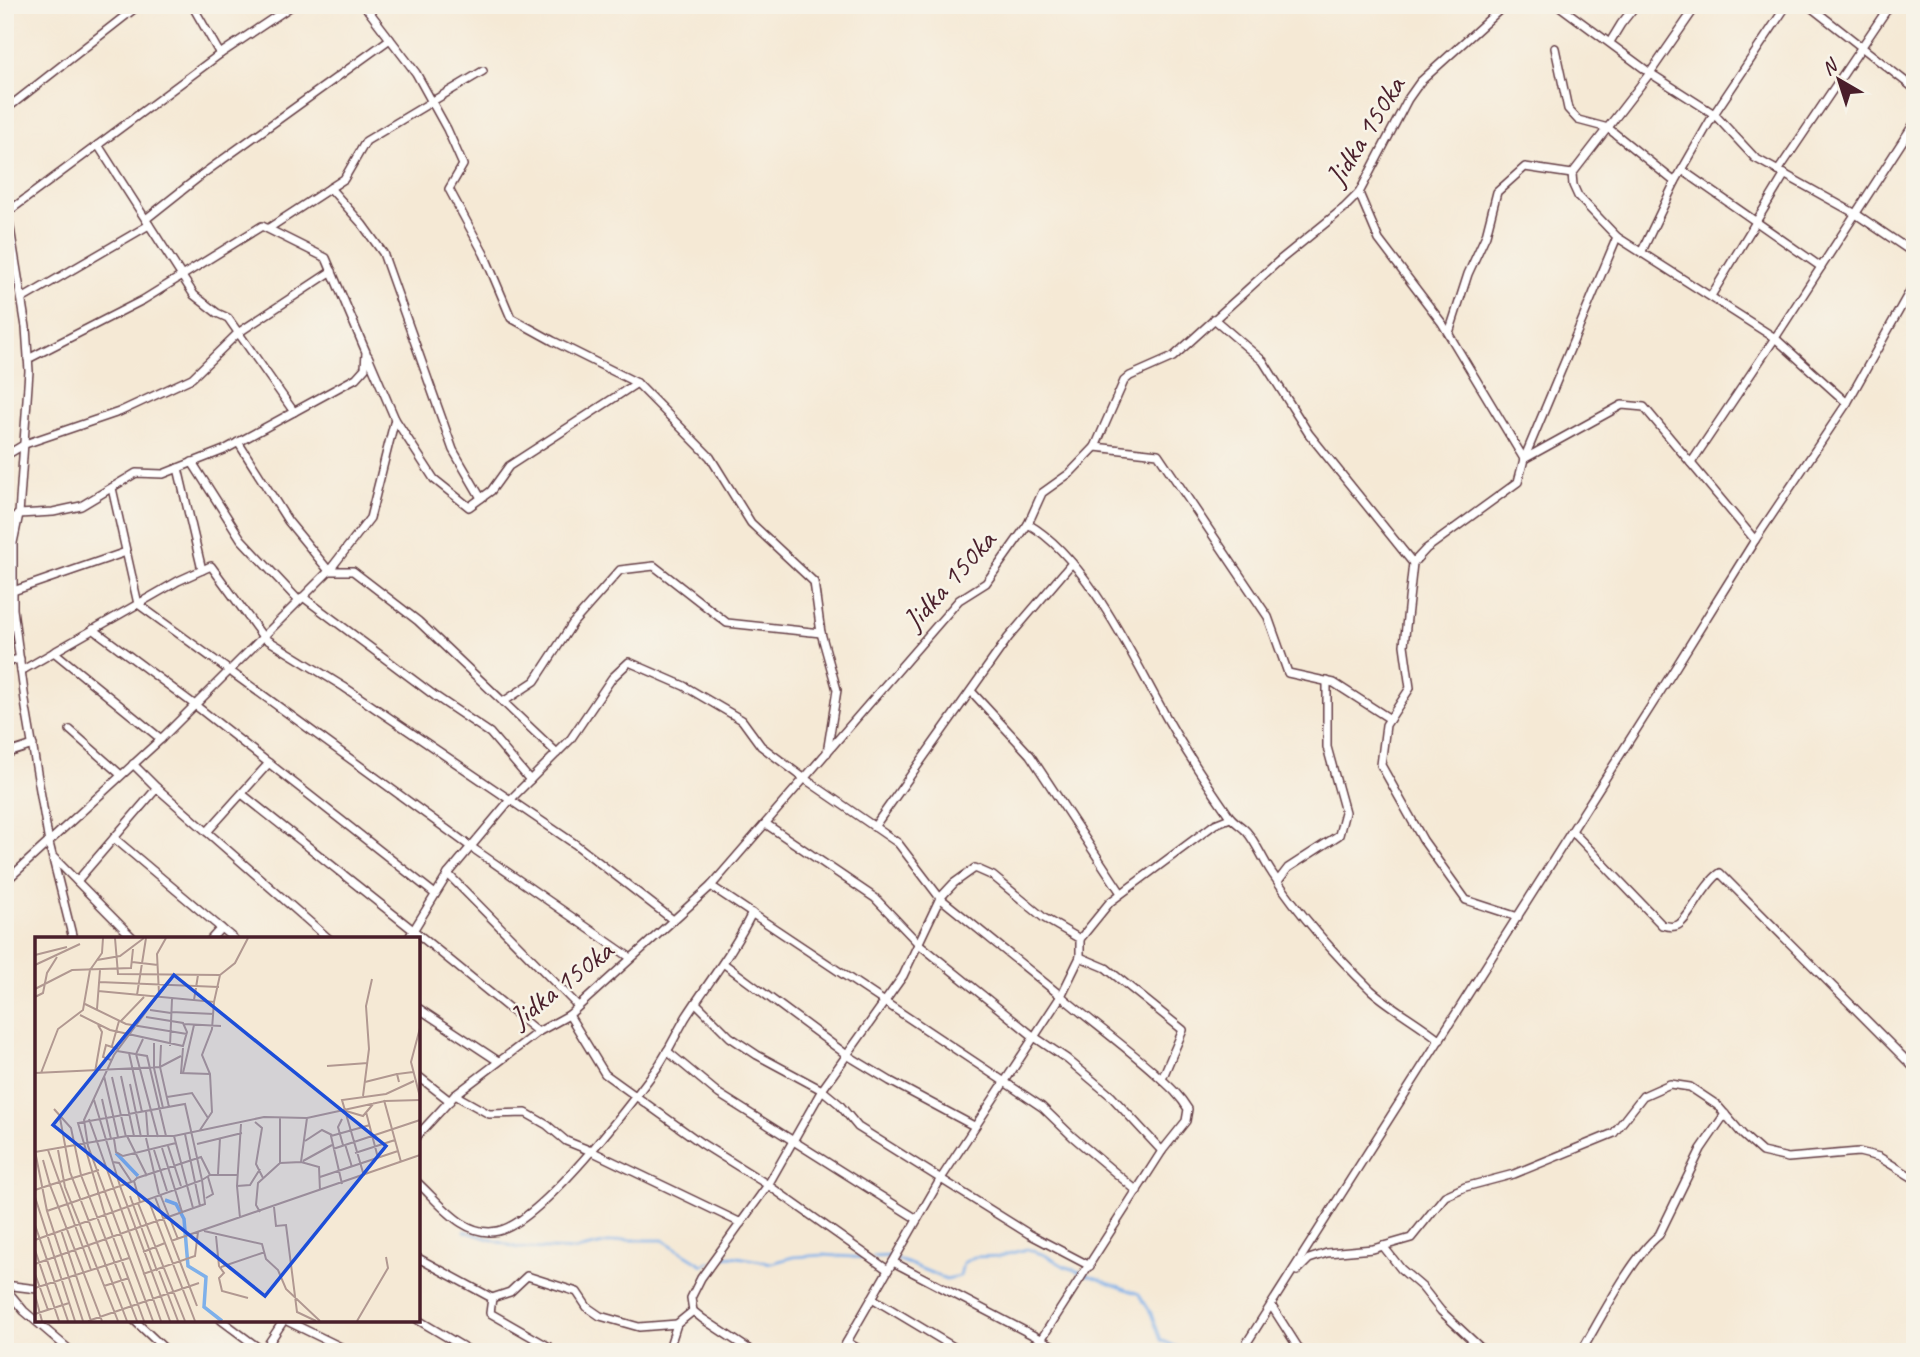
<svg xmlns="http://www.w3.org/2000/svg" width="1920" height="1357" font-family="Caveat,sans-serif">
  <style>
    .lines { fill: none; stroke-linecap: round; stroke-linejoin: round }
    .stream { stroke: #7eb0ea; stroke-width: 2.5 }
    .street-casing { stroke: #643d44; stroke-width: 10 }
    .street { stroke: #fff; stroke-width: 7 }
    .labels { text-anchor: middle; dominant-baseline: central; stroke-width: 5; stroke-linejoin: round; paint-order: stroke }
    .street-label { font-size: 30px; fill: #4a1f2b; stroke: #f7f3e8 }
    .inset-river { fill: none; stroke: #7eb0ea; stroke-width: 3.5 }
    .inset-road { fill: none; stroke: #b19891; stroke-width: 2 }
    .view { fill: #1d4ed8; fill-opacity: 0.15; stroke: #1d4ed8; stroke-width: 3.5 }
    .inset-edge { fill: none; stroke: #4a1f2b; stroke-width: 3.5 }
  </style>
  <rect width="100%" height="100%" fill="#f7f3e8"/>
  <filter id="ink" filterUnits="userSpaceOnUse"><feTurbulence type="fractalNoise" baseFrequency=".0143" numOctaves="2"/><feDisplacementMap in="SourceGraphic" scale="14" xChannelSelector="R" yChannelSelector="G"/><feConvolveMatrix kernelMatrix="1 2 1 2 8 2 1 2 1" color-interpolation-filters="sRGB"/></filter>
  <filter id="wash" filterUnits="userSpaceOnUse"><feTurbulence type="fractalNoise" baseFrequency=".00686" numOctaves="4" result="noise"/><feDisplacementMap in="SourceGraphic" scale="28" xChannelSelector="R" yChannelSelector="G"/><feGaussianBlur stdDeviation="1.57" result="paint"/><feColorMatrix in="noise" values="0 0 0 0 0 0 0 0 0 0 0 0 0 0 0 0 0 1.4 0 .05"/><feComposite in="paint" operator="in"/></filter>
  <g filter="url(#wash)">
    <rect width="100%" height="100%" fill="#f5e9d5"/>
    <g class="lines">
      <g class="stream">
        <path d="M464,1231L518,1248L576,1250L622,1240H663L703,1265L711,1261"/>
        <path d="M873,1257L890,1256L946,1279L960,1276L963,1263L974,1257L1000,1256L1027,1249L1045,1255L1064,1266L1139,1294L1151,1313L1161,1340L1188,1352"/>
        <path d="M718,1258L732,1256L772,1263L793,1257L824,1255L867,1258"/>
      </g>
    </g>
  </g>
  <g filter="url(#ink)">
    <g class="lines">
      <defs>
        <g id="street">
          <path d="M192,5L220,54"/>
          <path d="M364,5L416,73L447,129L463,165L449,189L484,254L511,318L553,341L637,383L710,457L751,523L814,582L821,633L837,690L827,753"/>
          <path d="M1558,5L1650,73L1714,114L1755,158L1856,214L1915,254"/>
          <path d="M1697,5L1650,73L1572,174L1573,185L1578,196L1617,237L1775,338L1847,403"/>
          <path d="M1808,5L1915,89"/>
          <path d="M1610,42L1621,24L1636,5"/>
          <path d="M1555,48L1568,109L1578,120L1608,128L1675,182"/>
          <path d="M5,110L139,5"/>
          <path d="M98,145L194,295L217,313L228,318L294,412"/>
          <path d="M1682,170L1821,267"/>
          <path d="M1778,171L1890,5"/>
          <path d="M330,188L362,224L383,253L453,450L481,498"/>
          <path d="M1359,193L1379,240L1442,323L1524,459L1518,482L1426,549L1413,563"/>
          <path d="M5,197L26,327L29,371L19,514L13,543V609L26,708L49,843L73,939"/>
          <path d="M5,214L220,54L293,5"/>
          <path d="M146,219L204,173L390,39"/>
          <path d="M269,228L344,179L366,141L483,71"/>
          <path d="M1642,251L1675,182L1714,114L1787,5"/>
          <path d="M1711,296L1785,174"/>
          <path d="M22,299L149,225"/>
          <path d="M1214,319L1263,361L1309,434L1413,563L1404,645L1410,688L1386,725L1381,765L1423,840L1466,900L1518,917"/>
          <path d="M1449,333L1468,274L1486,235L1497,192L1525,167L1572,174"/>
          <path d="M368,356L395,419L434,479L469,507L491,491L509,466L637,383"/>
          <path d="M238,442L288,521L329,571H353L418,621L557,753"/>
          <path d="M1095,447L1158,454L1268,617L1288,673L1334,683L1390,719"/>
          <path d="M5,456L25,444L119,412L192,378L238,333L332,271"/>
          <path d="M1524,459L1622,405L1644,407L1755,540"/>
          <path d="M1524,459L1617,237"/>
          <path d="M192,462L241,539L299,601"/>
          <path d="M1691,463L1775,338L1915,122"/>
          <path d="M178,468L202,570"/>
          <path d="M112,488L138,604L471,847L631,958"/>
          <path d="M5,523L19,514L53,512L81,506L136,473L163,474L224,450L356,378L365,368L366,352L326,258L262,226L143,300L28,359"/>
          <path d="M1028,524C1083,555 1128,647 1158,702C1178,740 1203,778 1228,814C1233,822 1241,825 1247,832C1257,844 1263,860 1272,873C1298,913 1337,957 1371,990C1391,1008 1418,1022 1440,1040"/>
          <path d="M13,591L126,552"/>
          <path d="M303,597L435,696L490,733L530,780"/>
          <path d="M93,629L195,705L435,894"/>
          <path d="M54,652L161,739"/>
          <path d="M5,662L20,659"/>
          <path d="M21,671L178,581L211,566L263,637L344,687L575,844L673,920"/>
          <path d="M971,691L1030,755L1121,893"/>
          <path d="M503,702L535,681L573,623L620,570L654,566L727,623L821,633"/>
          <path d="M70,730L121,775"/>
          <path d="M5,754L33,745"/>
          <path d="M157,788L329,939"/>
          <path d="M242,794L413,930L538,1032"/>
          <path d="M766,824L875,898L919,944L1033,1036L1067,1059L1111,1096L1162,1151"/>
          <path d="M874,827L1008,638L1072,563"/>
          <path d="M1572,831L1662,925C1667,926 1672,928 1678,925C1690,918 1703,885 1720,873L1915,1069"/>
          <path d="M207,832L269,763"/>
          <path d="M114,838L234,939"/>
          <path d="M54,858L134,939"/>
          <path d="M448,874L578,1006"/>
          <path d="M77,881L157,788L133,764"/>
          <path d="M1278,881L1288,868L1339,835L1345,812L1327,747V681"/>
          <path d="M5,882L161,739L329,571L370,518L395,419"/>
          <path d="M711,886L1042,1107L1073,1137L1137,1191"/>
          <path d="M211,939L221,928"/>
          <path d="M408,939L448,874L510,800L570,740L612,678L629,662L684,686L742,720L761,746L805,779L898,843L940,898L1061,996L1080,957V939L1044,918L993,876L975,868L954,883L940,898L903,976L822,1090L768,1185L701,1278L691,1298L693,1311L703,1319L753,1352"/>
          <path d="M1080,939L1110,902L1215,824L1230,818"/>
          <path d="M1080,957L1106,968L1183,1030L1162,1079"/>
          <path d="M723,963L847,1055L890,1081L974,1126"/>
          <path d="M696,1003L730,1037L757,1055L822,1090L839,1104L858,1127L1029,1234L1090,1266"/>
          <path d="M418,1008L498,1061"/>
          <path d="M569,1015L605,1074L701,1143L768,1185L888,1270"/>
          <path d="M667,1051L719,1094L917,1219"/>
          <path d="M418,1076L450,1101"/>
          <path d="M455,1095L489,1114L526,1113L547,1125L566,1141L591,1151L741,1223"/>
          <path d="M418,1135L455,1095L538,1032L569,1015L711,886L959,600L986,583L1028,524L1042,493L1070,473L1095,447L1124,381L1130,376L1173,357L1280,260L1344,208L1359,193L1408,99L1420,82L1505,5"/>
          <path d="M418,1183C440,1203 464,1238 498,1231C541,1222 629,1106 657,1068C668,1052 676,1034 686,1017C709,981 733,952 752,913"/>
          <path d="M1383,1246L1401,1269L1422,1287L1441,1311L1485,1352"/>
          <path d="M418,1258L492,1298L490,1313L558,1352"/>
          <path d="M893,1262L1065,1352"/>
          <path d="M1297,1271L1309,1259L1327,1253L1373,1249L1411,1238L1445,1196L1465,1187L1514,1174L1614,1133L1643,1096L1670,1084L1690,1087L1717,1105L1743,1135L1762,1152L1788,1158L1859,1152L1879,1157L1915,1179"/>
          <path d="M5,1285L37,1289"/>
          <path d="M5,1288L24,1311L72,1352"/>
          <path d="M492,1298L510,1292L527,1276L577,1292L587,1307L600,1316L639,1327L677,1324"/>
          <path d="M872,1298L962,1352"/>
          <path d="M1271,1305L1301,1352"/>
          <path d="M134,1320L168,1352"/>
          <path d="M221,1320L264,1352"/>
          <path d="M285,1320L351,1352"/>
          <path d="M418,1320L472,1352"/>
          <path d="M847,1342L864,1352"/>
          <path d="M263,1352L284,1320"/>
          <path d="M668,1352L677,1324L693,1311"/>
          <path d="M841,1352L940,1180L1061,996C1092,1022 1125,1046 1155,1073C1168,1085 1179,1094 1188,1109L1186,1121L1162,1151L1033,1352"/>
          <path d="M1241,1352L1674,670L1755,540L1847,403L1915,282"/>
          <path d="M1581,1352C1600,1320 1632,1257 1659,1235L1701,1149L1725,1114"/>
        </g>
      </defs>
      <use href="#street" class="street-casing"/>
      <use href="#street" class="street"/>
    </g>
  </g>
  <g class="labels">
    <g class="street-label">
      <text transform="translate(1365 131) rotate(-58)">Jidka 150ka</text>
      <text transform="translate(949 580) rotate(-48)">Jidka 150ka</text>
      <text transform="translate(561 984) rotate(-38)">Jidka 150ka</text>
    </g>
  </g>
  <g transform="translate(35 937)">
    <rect width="385" height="385" fill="#f5e9d5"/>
    <path class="inset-river" d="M81,216L103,239M130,263L141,267L149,282L153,329L171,340L169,370L187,384"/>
    <path class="inset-road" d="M80,1L83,37L185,38M0,18L32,10M62,23L85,19L109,1M97,25L123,28M0,28L45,7M55,33L67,16L68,1M64,45L184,50M0,52L37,33L96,31L98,12M63,54L179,65L185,38L200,26L213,1M102,58L111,1M0,60L8,56L12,36L22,20M159,63L163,38M50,67L91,87L152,97M62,72L65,33M115,73L136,76M136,75L179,77M45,78L75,93L148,109L152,95L148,86L111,80M85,85L109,60M149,87L186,89M385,91L376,125L385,160M108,102L101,117L123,200M126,108L125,130L134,170M77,109L84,84M135,109L137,62M148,111L146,136L175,137M82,114L112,119L131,199M94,116L107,175M76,123L68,120L71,108L83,112M292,129L333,126M119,131L128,171M119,131V106M60,135L67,95L63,88M0,136L125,130L146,119M6,136L23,92L48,73L55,33M148,136L159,88M69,139L83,200M86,139L99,199M77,140L91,200M330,145L362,137M364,145L362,137L378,135M95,147L106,200M328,159L334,112L331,69L337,42M132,160L157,156L173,181M67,162L76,202M59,163L85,249L99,244M349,163L366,225M19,172L36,191L46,238L102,384M111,174L113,200M311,174L328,179L339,166M331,175L343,221M25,181L35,235L92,384M54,182L126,384M307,182L303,190L308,208M220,185L227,191L221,227L228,241M165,193L177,175L175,137L167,118L177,92L179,65M150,197L165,269M92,199L112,239M139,199L158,271M111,201L124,257M79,202L81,215L88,219L141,206M270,204L287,193L297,198M162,207L207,196M310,207L317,230M133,209L146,249M127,211L147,275M298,212L385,183M13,213L56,333M23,213L30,250L83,384M119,213L132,254M0,214L12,274M0,215L92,199H139L229,180L272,181L350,164L385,163M320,216L360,203M268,224L297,208M78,225L84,226L96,244M266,225L284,230L285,254M245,226L266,225L272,181M64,233L15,248L67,384M183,237L185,201M175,238H202M329,239L307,163L351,157L379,144M285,240L363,214M307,247L296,199L335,188M202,249L215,248L225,232M0,253L15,248L8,223M125,257L143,302M95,259L122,334M0,260L40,384M120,260L162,369M171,261L178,257L173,240M113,262L160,384M105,265L99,244L102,241L166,220L175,238L167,243M103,266L150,384M239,270L241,289L251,288L262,375L281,384M225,275L221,268L223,246L245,226V181M205,281L202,249L206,187M0,288L33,384M26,293L56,384M169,294L227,307L231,322L243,333L251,352L285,384M181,299L184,329L189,336L184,341L187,354L213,361M0,303L167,243L170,267L0,327M136,304L385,218M0,313L24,384M108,315L130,306M186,330L230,315M124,334L143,384M0,337L13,373M108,337L160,319L163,295M69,349L94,341M0,351L94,321M0,358L7,384M0,377L34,366M48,384L12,274L85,249L135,384M53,384L164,346M109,384L70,278L43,186L150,167L167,243M118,384L53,209L49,183L79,118L124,57L122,17L131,1M322,384L353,331L351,320"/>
    <path class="view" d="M139,38L351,209L230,359L18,188Z"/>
    <rect width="385" height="385" class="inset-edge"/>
  </g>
  <rect width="1920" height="1357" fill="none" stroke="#f7f3e8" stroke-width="28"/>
  <g transform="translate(1839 80) rotate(321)" stroke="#f7f3e8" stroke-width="5" paint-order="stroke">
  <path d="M0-5L12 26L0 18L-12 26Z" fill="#4a1f2b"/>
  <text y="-10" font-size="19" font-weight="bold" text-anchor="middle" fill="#4a1f2b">N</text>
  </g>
</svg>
